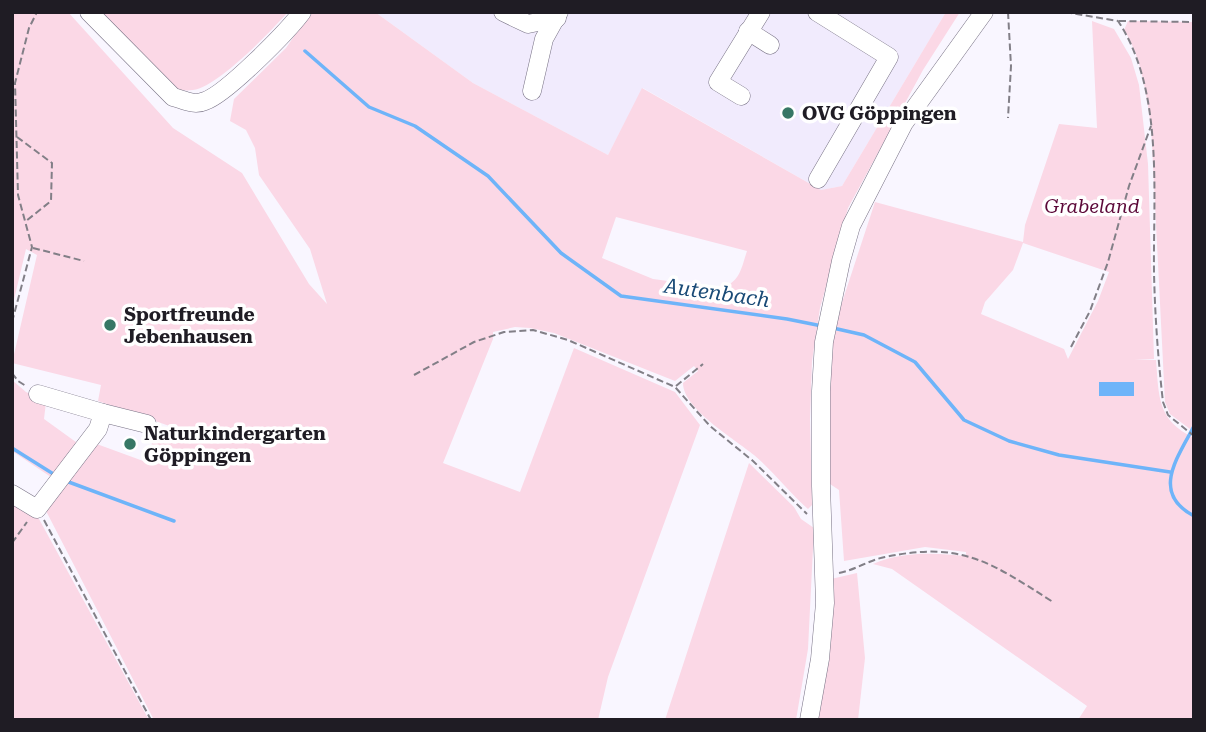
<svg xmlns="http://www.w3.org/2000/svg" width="1206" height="732" font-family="'Roboto Serif',serif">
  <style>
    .built { fill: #f1ebfd }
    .green { fill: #fbd8e6; fill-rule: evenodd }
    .water { fill: #6eb4f9 }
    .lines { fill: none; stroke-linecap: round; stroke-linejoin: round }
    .stream { stroke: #6eb4f9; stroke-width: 3.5 }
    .minor-casing { stroke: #787285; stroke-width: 19 }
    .path { stroke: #827f87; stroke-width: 2; stroke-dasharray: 7 3.5; stroke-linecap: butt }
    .minor { stroke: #fff; stroke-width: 18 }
    .poi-dot { fill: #377765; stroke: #fff; stroke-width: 2.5 }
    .labels { text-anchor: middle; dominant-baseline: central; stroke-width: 7; stroke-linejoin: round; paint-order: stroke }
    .poi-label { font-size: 19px; font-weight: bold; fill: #1f1c24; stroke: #fff; text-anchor: start }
    .park-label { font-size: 19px; font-style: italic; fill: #5c0939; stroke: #fff }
    .water-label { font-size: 21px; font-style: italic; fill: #1a4b77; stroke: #fff }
  </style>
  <rect width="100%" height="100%" fill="#f9f6ff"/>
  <path class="built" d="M375,12H946L842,186L821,190L643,88L608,155L473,83Z"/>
  <g class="green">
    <path d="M12,12H68L173,128L242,173L309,284L327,304L310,249L259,175L255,148L246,130L230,121L234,99L286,48L311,12H375L473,83L608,155L642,88L821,190L842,186L946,12H960L923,70L848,208L820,308L812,361L810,419L812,505L808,509C789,492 773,471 754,455C735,439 683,409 683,383L698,371L694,366L675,381L554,333L530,328L515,327L493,332V339L443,463L520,492L574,348L675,392L700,425L608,677L598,720H154L45,509L94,443L146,462L154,437L176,444L178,429L98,401L101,385L12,363L37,255L26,249L12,308ZM616,217L747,251C741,269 740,283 720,288L653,279L602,258Z"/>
    <path d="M98,12H288C270,32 218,87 193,90C188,91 181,90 176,90Z"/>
    <path d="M1092,21L1114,29L1131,58L1139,85L1148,164L1154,359L1134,360H1156C1159,397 1157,420 1194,438V720H1078L1087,706L892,569L873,564C903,551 935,553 966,556V552L925,547L844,561L839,490L830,484L827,418L832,333L875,202L1023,242L1025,225L1059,124L1097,128ZM1023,243L1109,272L1098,301L1068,359L1064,349L981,314L985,302L1013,270Z"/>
    <path d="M1128,21L1194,22V432L1170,414L1165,402L1151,125C1146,94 1142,58 1124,30Z"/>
    <path d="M12,380L26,392L46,402L44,419L80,445L54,479L12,451Z"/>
    <path d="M749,463L794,507L801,519L814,528L808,649L796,720H665Z"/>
    <path d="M12,501L39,519L149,720H12Z"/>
    <path d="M857,573L865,658L858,720H817L831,579Z"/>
  </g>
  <rect class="water" x="1099" y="382" width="35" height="14"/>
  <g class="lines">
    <g class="stream">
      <path d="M305,51L369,107L415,126L488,176L561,253L621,296L787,319L822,326"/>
      <path d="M833,328L864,335L915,362L964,420L1009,441L1059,455L1170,472"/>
      <path d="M1194,426C1178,457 1150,493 1194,516"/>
      <path d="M12,448L55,475"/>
      <path d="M66,481L174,521"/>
    </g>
    <defs>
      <g id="minor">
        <path d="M89,12L173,97C184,100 194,106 205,101C226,94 287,32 302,12"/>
        <path d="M503,12L528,24L557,18"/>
        <path d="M817,12L889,57L818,179"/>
        <path d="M748,31L770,45"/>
        <path d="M532,91L544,39L559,12"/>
        <path d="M741,96L718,82L761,12"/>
        <path d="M103,413L147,424"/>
        <path d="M12,494L37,509L98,429L103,413L38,394"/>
        <path d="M809,720L820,659L825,603L821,486V391L824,342L841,261L851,226L904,123L984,12"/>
      </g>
    </defs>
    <use href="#minor" class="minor-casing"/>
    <g class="path">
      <path d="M1008,12L1011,66L1008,118"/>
      <path d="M1065,12L1118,21C1164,90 1153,193 1154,273C1155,316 1158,359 1163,402L1168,415L1194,436"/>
      <path d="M1119,21L1194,22"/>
      <path d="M17,137L52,163L51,201L26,221"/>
      <path d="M33,248L84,261"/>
      <path d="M12,322L32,247L18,195L15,83L29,28L37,12"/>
      <path d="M1071,347L1090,311L1108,262L1129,186L1151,126"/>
      <path d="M12,373L18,381L26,386"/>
      <path d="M414,375L474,342L504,332L533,330L568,340L675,387L710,426L753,461L807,514"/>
      <path d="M676,386L703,364"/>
      <path d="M44,520L151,720"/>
      <path d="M12,543L27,522"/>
      <path d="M839,573C855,570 869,560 885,557C962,541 990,562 1053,602"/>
    </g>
    <use href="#minor" class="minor"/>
  </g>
  <g class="poi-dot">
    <circle cx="788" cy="113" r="7"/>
    <circle cx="110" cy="325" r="7"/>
    <circle cx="130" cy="444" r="7"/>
  </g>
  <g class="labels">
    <g class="poi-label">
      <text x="802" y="113">OVG Göppingen</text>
      <text x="124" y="314">Sportfreunde<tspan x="124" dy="22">Jebenhausen</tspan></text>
      <text x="144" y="433">Naturkindergarten<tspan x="144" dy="22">Göppingen</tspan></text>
    </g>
    <g class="park-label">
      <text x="1092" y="206">Grabeland</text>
    </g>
    <g class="water-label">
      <text transform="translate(717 293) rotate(8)">Autenbach</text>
    </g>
  </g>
  <rect width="1206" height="732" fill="none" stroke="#1f1c24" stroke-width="28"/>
</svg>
